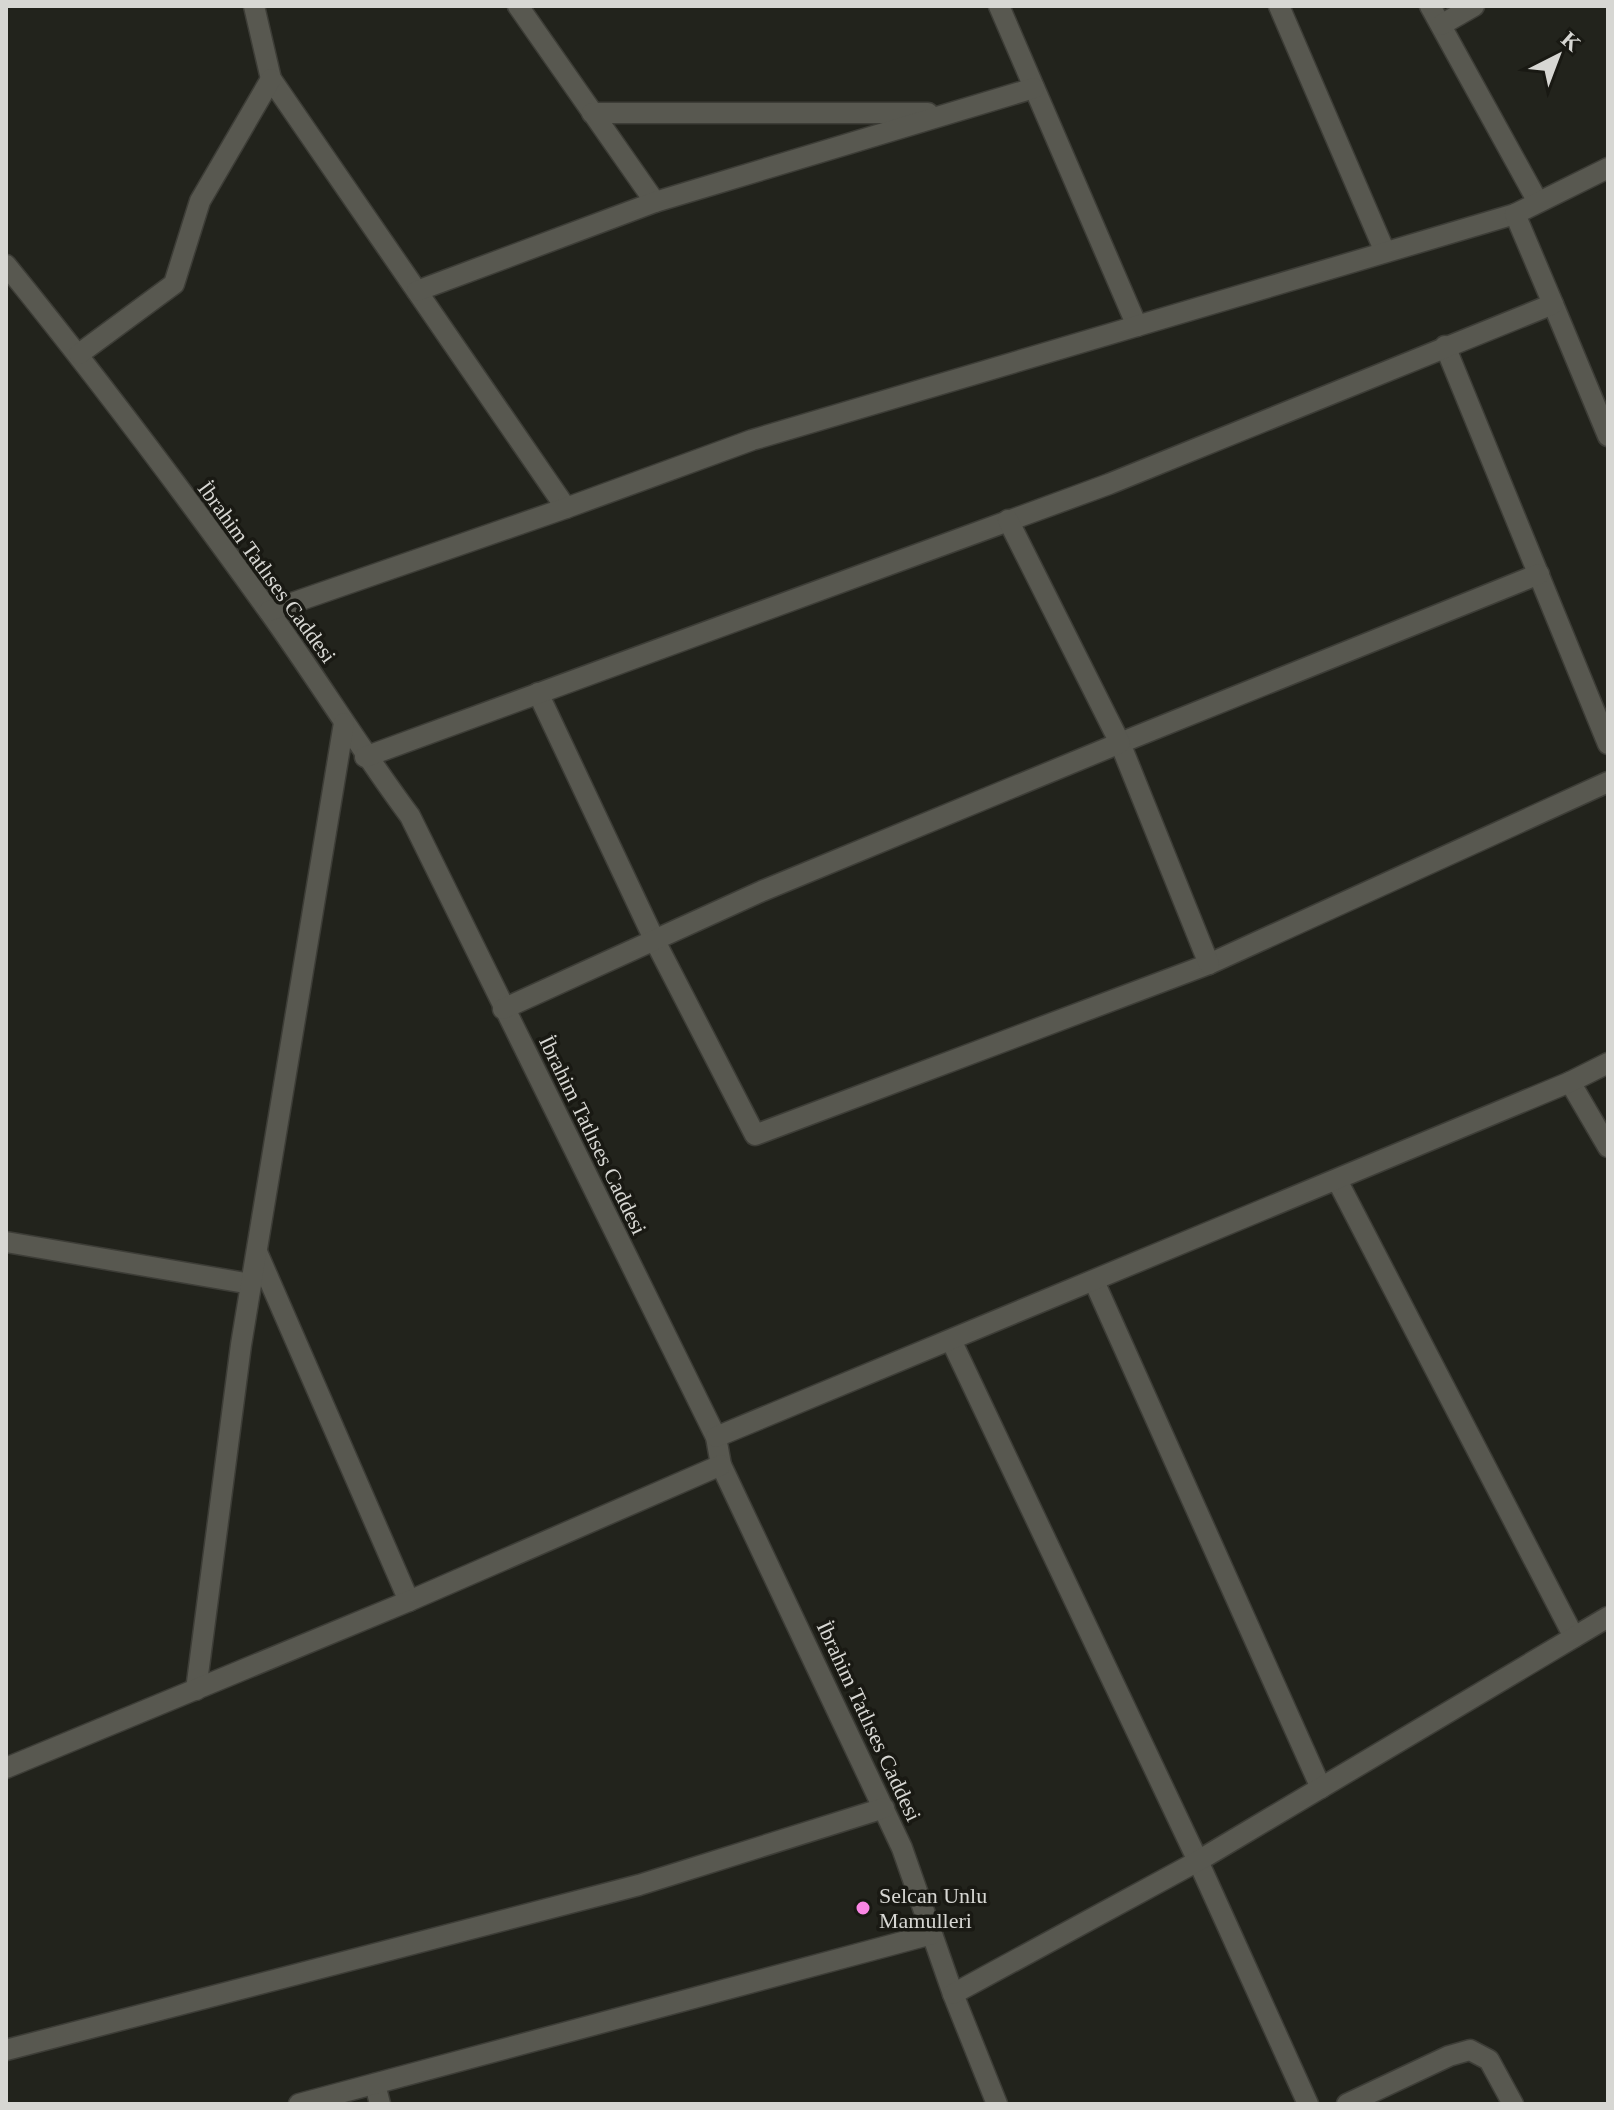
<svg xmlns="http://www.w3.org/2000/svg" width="1614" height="2110" font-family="Georgia,serif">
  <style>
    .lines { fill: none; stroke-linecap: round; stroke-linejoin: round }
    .minor-casing { stroke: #3d3d37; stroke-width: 23 }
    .minor { stroke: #585850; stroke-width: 20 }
    .poi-dot { fill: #fb86e5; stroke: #191913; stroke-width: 3 }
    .labels { text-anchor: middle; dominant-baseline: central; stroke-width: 7; stroke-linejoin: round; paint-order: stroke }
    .street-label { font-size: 22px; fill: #d7d7d3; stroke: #191913 }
    .poi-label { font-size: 22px; fill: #d7d7d3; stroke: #191913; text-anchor: start }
  </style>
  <rect width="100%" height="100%" fill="#22231c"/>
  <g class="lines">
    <defs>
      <g id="minor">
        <path d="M254,6L271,79L566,508"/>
        <path d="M518,6L655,202"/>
        <path d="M999,6L1137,326"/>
        <path d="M1279,6L1385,252"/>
        <path d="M1430,6L1538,202"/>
        <path d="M1441,25L1474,6"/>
        <path d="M592,113H928"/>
        <path d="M6,265C97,377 184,493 268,610C317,678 360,749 410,816L716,1437L721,1465L902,1848L953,1994L997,2104"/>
        <path d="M417,291L655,202L1034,88"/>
        <path d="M1553,304L1608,436"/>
        <path d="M1445,346L1608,744"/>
        <path d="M79,354L174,284L200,201L271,79"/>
        <path d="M269,611L566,508L752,440L1515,214"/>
        <path d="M538,693L655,941L755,1135L1209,964L1608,782"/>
        <path d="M365,757L1109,484L1553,304L1515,214L1608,168"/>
        <path d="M1209,964L1120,743L1539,574"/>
        <path d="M503,1009L762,891L1120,743L1008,520"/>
        <path d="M1570,1082L1608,1147"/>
        <path d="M1337,1180L1574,1637"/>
        <path d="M6,1242L251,1284"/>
        <path d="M257,1252L409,1601"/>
        <path d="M1094,1281L1321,1788"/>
        <path d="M951,1340L1198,1861L1308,2104"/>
        <path d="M716,1437L1570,1082L1608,1063"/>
        <path d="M196,1690L241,1345L344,723"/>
        <path d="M6,1768L409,1601L721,1465"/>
        <path d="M953,1994L1198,1861L1608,1617"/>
        <path d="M6,2050L639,1885L884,1808"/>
        <path d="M375,2084L380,2104"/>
        <path d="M299,2104L932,1934"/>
        <path d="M1347,2104L1449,2056L1470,2050L1489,2060L1513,2104"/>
      </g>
    </defs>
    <use href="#minor" class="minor-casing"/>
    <use href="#minor" class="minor"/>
  </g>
  <circle class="poi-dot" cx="863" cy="1908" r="8"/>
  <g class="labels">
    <g class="street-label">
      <text transform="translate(267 572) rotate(54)">İbrahim Tatlıses Caddesi</text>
      <text transform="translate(593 1135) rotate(64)">İbrahim Tatlıses Caddesi</text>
      <text transform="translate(869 1721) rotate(65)">İbrahim Tatlıses Caddesi</text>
    </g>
    <g class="poi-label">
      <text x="879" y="1895">Selcan Unlu<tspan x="879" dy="25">Mamulleri</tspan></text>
    </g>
  </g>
  <rect width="1614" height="2110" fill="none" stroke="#d7d7d3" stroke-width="16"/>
  <g transform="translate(1558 56) rotate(42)" stroke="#191913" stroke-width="6" paint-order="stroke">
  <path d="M0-6L14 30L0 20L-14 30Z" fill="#d7d7d3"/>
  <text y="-12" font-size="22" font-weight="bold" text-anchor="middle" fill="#d7d7d3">K</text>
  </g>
</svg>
